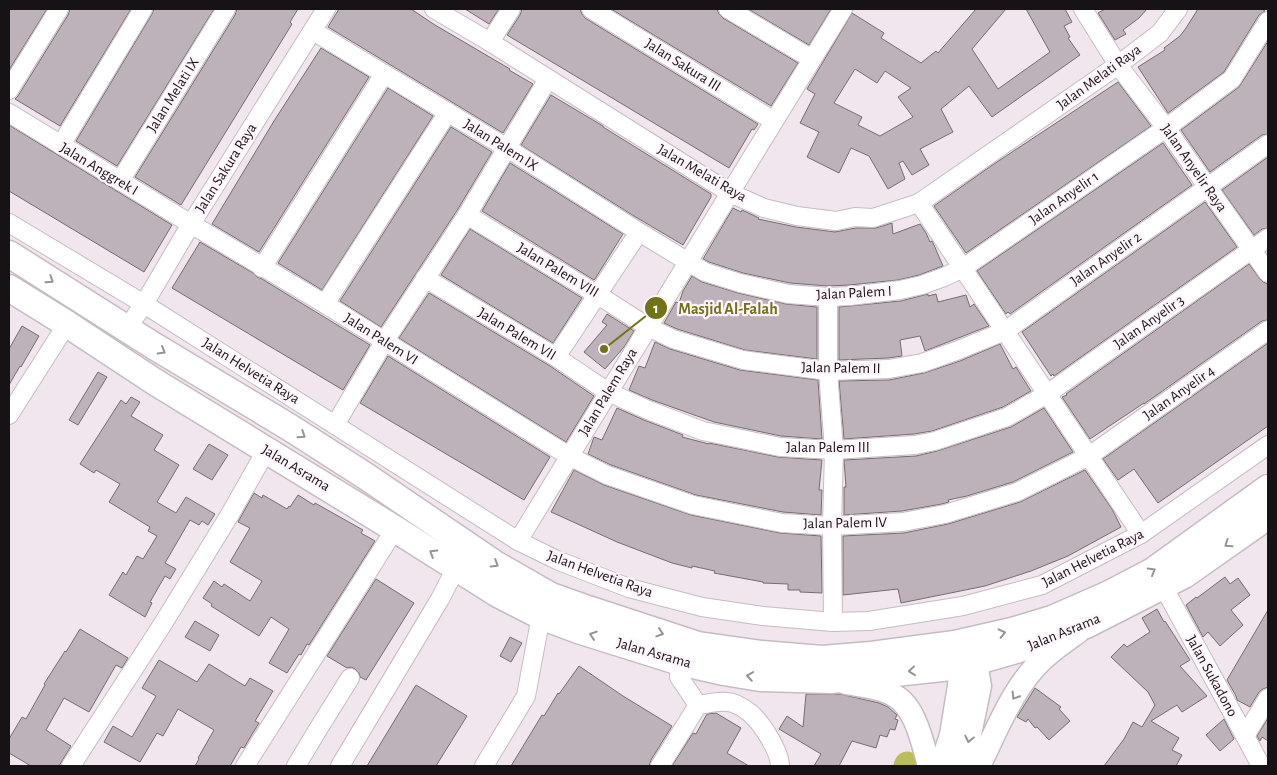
<svg xmlns="http://www.w3.org/2000/svg" width="1277" height="775" font-family="'Alegreya Sans',sans-serif">
  <style>
    .lines { fill: none; stroke-linecap: round; stroke-linejoin: round }
    .river { stroke: #bbbd58; stroke-width: 25 }
    .building { fill: #bdb2b9; stroke: #776c73; fill-rule: evenodd }
    .minor-casing { stroke: #c6bbc3; stroke-width: 20 }
    .major-casing { stroke: #c6bbc3; stroke-width: 25 }
    .highway-casing { stroke: #c6bbc3; stroke-width: 29 }
    .minor { stroke: #fff; stroke-width: 18 }
    .major { stroke: #fff; stroke-width: 22 }
    .highway { stroke: #fff; stroke-width: 26 }
    .oneway { stroke: #969496 }
    .labels { text-anchor: middle; dominant-baseline: central; stroke-width: 4.5; stroke-linejoin: round; paint-order: stroke }
    .street-label { font-size: 15px; fill: #161215; stroke: #fef4fb }
    .leader { fill: none; stroke: #727317; stroke-width: 2 }
    .callout-dot { fill: #727317; stroke: #fef4fb; stroke-width: 2 }
    .mark-label { font-size: 15px; text-anchor: middle; font-weight: bold; fill: #fff }
    .callout-label { font-size: 16px; text-anchor: middle; font-weight: bold; fill: #727317; stroke: #fef4fb; stroke-width: 4.5; stroke-linejoin: round; paint-order: stroke }
  </style>
  <rect width="100%" height="100%" fill="#f2e6ee"/>
  <g class="lines">
    <path class="river" d="M906,766L907,764"/>
  </g>
  <g class="building">
    <path d="M9,9H47L9,70Z"/>
    <path d="M70,9H131L60,126L15,99L18,96L68,15Z"/>
    <path d="M154,9H214L117,166L76,141L152,14Z"/>
    <path d="M237,9H298L290,22L292,24L181,205L135,177L235,15Z"/>
    <path d="M339,9H411L435,25L510,69L509,70L533,84L503,133L328,27Z"/>
    <path d="M465,9H499L489,24Z"/>
    <path d="M522,9H580L582,14L585,18L758,124L754,130L752,129L729,168L507,35L520,15Z"/>
    <path d="M611,9H717L719,14L723,18L798,63L771,106Z"/>
    <path d="M748,9H831L809,45Z"/>
    <path d="M976,9H1006L972,49L998,89L1050,52L1026,9H1065L1072,22L1064,26L1070,37L1068,38L1080,55L992,117L969,86L941,109L953,132L920,149L929,165L912,175L903,161L899,163L905,179L888,189L869,156L851,148L839,173L807,157L819,132L800,123L815,94L807,89L852,13L884,33L881,38L921,63L936,51L938,53ZM855,69L877,83L885,71L911,88L898,97L913,117L880,136L858,125L862,117L834,103Z"/>
    <path d="M1105,9H1147L1139,18L1123,30L1126,34L1115,40L1098,13Z"/>
    <path d="M1198,9H1262L1265,11L1259,15L1224,72L1168,113L1138,67L1165,50L1164,48L1180,36L1186,28Z"/>
    <path d="M1268,41V134L1262,135L1210,172L1181,130L1239,87Z"/>
    <path d="M321,48L369,77L259,252L212,224L274,121Z"/>
    <path d="M1118,82L1151,126L966,253L934,206L991,166Z"/>
    <path d="M388,88L433,116L322,290L278,263Z"/>
    <path d="M551,95L603,126V127L711,194V197L683,245L634,216L521,145Z"/>
    <path d="M9,125L172,225L144,272L9,191Z"/>
    <path d="M451,127L492,152L458,209L381,327L340,301Z"/>
    <path d="M1163,143L1192,185L1010,314L1008,312L1006,314L977,271Z"/>
    <path d="M1268,157V228L1262,229L1254,235L1222,190Z"/>
    <path d="M510,163L623,234L595,279L594,280L482,211Z"/>
    <path d="M1205,202L1237,247L1054,376L1053,374L1051,376L1022,332Z"/>
    <path d="M733,208L741,212L742,210L759,218L758,219L796,227L835,232L856,228H876L892,223L893,234L920,224L926,233L930,242L932,241L934,245L943,266L919,275L898,280L849,285L828,286L790,283L743,273L709,262L703,259Z"/>
    <path d="M470,229L582,298L553,343L441,275Z"/>
    <path d="M200,242L253,273L257,277L262,279L370,345L343,390L172,288Z"/>
    <path d="M1249,264L1260,279L1263,282L1268,284V320L1262,321L1144,404V403L1090,439L1062,397L1067,395L1066,394Z"/>
    <path d="M692,276L702,282L738,293L786,304L817,307V359L745,350L677,329L664,323L676,302L679,303L683,291Z"/>
    <path d="M429,293L550,366L594,396L566,442L399,338Z"/>
    <path d="M928,294V296L936,294L938,302L966,295L970,307L974,304L989,326L925,351L920,336L900,340L902,356L888,358L839,360V307L901,301Z"/>
    <path d="M607,314L634,331L624,347L605,369L584,352L607,325L602,322Z"/>
    <path d="M22,326L39,336L21,367L20,366L9,385V349Z"/>
    <path d="M655,342L670,349L740,370L818,380L822,439L781,436L714,422L652,400L629,390L639,366L645,368Z"/>
    <path d="M1268,343V426L1158,503L1134,469L1118,480L1103,459Z"/>
    <path d="M1000,344L1013,369L1016,367L1031,391L1003,407L932,431L914,434L844,439L839,381L889,380L924,373L960,361Z"/>
    <path d="M388,356L550,457L524,500L360,403Z"/>
    <path d="M98,372L107,377L78,425L69,420Z"/>
    <path d="M131,397L140,402L131,416L163,435L154,450L179,465L157,502L176,513L186,497L215,514L208,525L202,521L199,525L190,520L165,563L176,569L170,579L165,576L150,602L152,603L145,617L109,595L123,572L126,575L137,556L143,559L157,536L148,531L150,527L109,502L120,484L96,470L94,473L80,464L121,400L126,404Z"/>
    <path d="M617,408L644,420L683,435L682,437L709,444V443L778,457L822,460L819,490H822L821,515L783,512L696,495L611,465L588,454L594,437L602,440Z"/>
    <path d="M1044,408L1073,452L1013,482L967,496L948,500L949,502L942,504L902,511L844,515V487H846L844,460L916,456L937,451L1011,427Z"/>
    <path d="M209,444L228,455L212,480L193,469Z"/>
    <path d="M574,470L604,485L691,515L780,533L821,536L822,593L800,592V590H788V584L763,583V582L714,573L715,571L692,566V568L672,563L617,542L560,516L551,512Z"/>
    <path d="M1085,470L1112,509L1121,527L1068,556L1031,571L985,586L901,603L898,589L843,595V536L904,533L948,524L1020,502Z"/>
    <path d="M254,493L262,498L263,495L287,509L289,506L290,507L298,495L314,505L315,503L363,530L361,533L375,541L309,645L307,644L301,655L299,654L287,673L269,663L289,629L271,617L259,636L211,606L212,604L203,598L214,581L222,587L224,584L250,601L262,581L230,562L250,528L238,522Z"/>
    <path d="M1225,577L1230,584L1238,578L1250,595L1231,610L1243,625L1220,646L1208,632L1203,637L1186,605L1196,597L1197,598Z"/>
    <path d="M376,579L414,603L366,680L360,677L359,673L355,669L351,667L347,668L327,656Z"/>
    <path d="M1157,609L1164,622L1165,621L1190,660L1180,666L1207,696L1182,712L1177,705L1151,721L1179,738L1172,750L1182,755L1176,766H1104L1124,739L1133,722L1142,727L1155,705L1148,692L1111,657L1124,644L1127,647L1150,632L1142,618Z"/>
    <path d="M1268,610V687L1263,689L1259,692L1250,707L1237,700L1236,696L1227,680Z"/>
    <path d="M195,621L219,635L210,651L185,637Z"/>
    <path d="M80,629L128,658L122,668L116,665L89,712L64,698L46,730L71,746L59,766H31L9,753V739L22,717L26,719L45,685L44,684L65,651L66,652Z"/>
    <path d="M510,637L522,643L511,662L500,656Z"/>
    <path d="M159,660L197,682L209,664L245,686L250,678L273,691L255,721L259,723L251,736L244,748L241,747L230,766H195L199,759L198,758L214,730L178,709L163,736L157,733L140,762L104,742L113,726L132,737L156,696L142,688Z"/>
    <path d="M579,666L623,696L672,726L651,760L649,766H511L542,715L544,716L558,693L559,694Z"/>
    <path d="M416,685L467,716L436,766H367Z"/>
    <path d="M1035,688L1061,707L1059,709L1070,721L1049,740L1037,727L1035,728L1028,719L1026,722L1017,717Z"/>
    <path d="M806,694H840L879,703L888,707L897,715L895,719L898,720L895,730L890,729L887,737L880,735L876,748L852,741L839,766H814L821,754L779,729L787,716L803,727Z"/>
    <path d="M716,713L741,728L727,753L749,766H672L693,733L696,734L707,714Z"/>
    <path d="M1268,718V741L1262,737L1260,741L1257,736Z"/>
    <path d="M1224,719L1234,739L1220,751L1206,735Z"/>
  </g>
  <g class="lines">
    <defs>
      <g id="minor">
        <path d="M434,9L490,42L730,193L764,208L797,216L836,221L855,217L873,218L919,203L1118,65L1160,33L1178,9"/>
        <path d="M591,9L774,121"/>
        <path d="M728,9L812,59"/>
        <path d="M1083,9L1118,65L1166,128L1268,273"/>
        <path d="M313,31L507,148L639,232L705,272L740,283L788,294L828,297L850,296L900,290L922,285L944,277L963,268L1166,128L1232,79L1268,21"/>
        <path d="M490,42L511,9"/>
        <path d="M9,90L59,9"/>
        <path d="M9,113L191,224L325,304L569,456L607,475L693,505L782,523L832,526L903,522L945,514L1017,492L1089,456L1268,330"/>
        <path d="M61,145L143,9"/>
        <path d="M120,181L226,9"/>
        <path d="M919,203L1141,534"/>
        <path d="M467,215L598,295L648,327L673,339L743,360L828,371L889,369L922,363L956,351L1005,331L1268,144"/>
        <path d="M9,223L144,304L518,541L559,561L629,588L702,607L763,616L833,622L869,621L963,606L1042,585L1141,534L1268,445"/>
        <path d="M262,268L384,74"/>
        <path d="M425,278L556,357L608,392L648,410L703,431L780,447L834,450L915,445L935,441L1007,417L1047,394L1268,238"/>
        <path d="M828,297V371L834,450L832,526L833,622"/>
        <path d="M325,304L448,112"/>
        <path d="M127,328L144,304L191,224L326,9"/>
        <path d="M556,357L639,232"/>
        <path d="M9,415L67,324"/>
        <path d="M335,425L384,342L467,215L548,79"/>
        <path d="M518,541L730,193L843,9"/>
        <path d="M1163,586L1245,736L1261,766"/>
        <path d="M680,662L679,677L698,705C707,704 717,701 726,702C734,702 744,708 750,713C761,722 780,751 780,766"/>
        <path d="M1245,736L1268,698"/>
        <path d="M71,766L164,622L229,516L266,451"/>
        <path d="M245,766L395,529"/>
        <path d="M296,766L317,731L350,678"/>
        <path d="M340,766L440,599L456,568"/>
        <path d="M484,766L526,696L541,616"/>
        <path d="M660,766L698,705"/>
      </g>
      <g id="major">
        <path d="M846,683C862,686 881,687 895,696C915,707 922,741 928,762V766"/>
        <path d="M941,766L951,735L959,686L960,666L956,650"/>
        <path d="M962,766L968,744L980,686L973,645"/>
        <path d="M979,766C997,730 1013,686 1044,658C1055,648 1067,640 1078,632"/>
      </g>
      <g id="highway">
        <path d="M9,254L154,346L289,427L364,475L495,564L551,596L582,607L698,645L762,654L822,659L871,655L955,644L1012,631L1052,619L1107,595L1153,571L1268,488"/>
        <path d="M9,288L67,324L155,382L395,529L498,594L541,616L578,630L680,662L724,672L760,678L831,680L960,666L1016,650L1086,625L1184,575L1268,516"/>
      </g>
    </defs>
    <use href="#minor" class="minor-casing"/>
    <use href="#major" class="major-casing"/>
    <use href="#highway" class="highway-casing"/>
    <use href="#minor" class="minor"/>
    <use href="#major" class="major"/>
    <use href="#highway" class="highway"/>
  </g>
  <defs><path id="oneway-chevron" d="M-2-3.5L2.5 0L-2 3.5" fill="none" stroke-width="1.6" stroke-linecap="round" stroke-linejoin="round" transform="scale(1.25)"/></defs>
  <g class="oneway">
    <use href="#oneway-chevron" transform="translate(50 280) rotate(33)"/>
    <use href="#oneway-chevron" transform="translate(162 351) rotate(30)"/>
    <use href="#oneway-chevron" transform="translate(302 435) rotate(33)"/>
    <use href="#oneway-chevron" transform="translate(1228 544) rotate(145)"/>
    <use href="#oneway-chevron" transform="translate(433 553) rotate(-148)"/>
    <use href="#oneway-chevron" transform="translate(495 564) rotate(32)"/>
    <use href="#oneway-chevron" transform="translate(1152 571) rotate(-30)"/>
    <use href="#oneway-chevron" transform="translate(660 633) rotate(18)"/>
    <use href="#oneway-chevron" transform="translate(1002 633) rotate(-13)"/>
    <use href="#oneway-chevron" transform="translate(593 635) rotate(-162)"/>
    <use href="#oneway-chevron" transform="translate(912 671) rotate(174)"/>
    <use href="#oneway-chevron" transform="translate(750 676) rotate(-171)"/>
    <use href="#oneway-chevron" transform="translate(1015 696) rotate(122)"/>
    <use href="#oneway-chevron" transform="translate(969 739) rotate(102)"/>
  </g>
  <g class="labels">
    <g class="street-label">
      <text transform="translate(683 65) rotate(32)">Jalan Sakura III</text>
      <text transform="translate(1099 77) rotate(-36)">Jalan Melati Raya</text>
      <text transform="translate(173 95) rotate(-58)">Jalan Melati IX</text>
      <text transform="translate(501 145) rotate(32)">Jalan Palem IX</text>
      <text transform="translate(226 168) rotate(-58)">Jalan Sakura Raya</text>
      <text transform="translate(1194 168) rotate(55)">Jalan Anyelir Raya</text>
      <text transform="translate(99 169) rotate(31)">Jalan Anggrek I</text>
      <text transform="translate(702 173) rotate(30)">Jalan Melati Raya</text>
      <text transform="translate(1064 198) rotate(-35)">Jalan Anyelir 1</text>
      <text transform="translate(1106 259) rotate(-35)">Jalan Anyelir 2</text>
      <text transform="translate(558 270) rotate(31)">Jalan Palem VIII</text>
      <text transform="translate(854 293) rotate(-3)">Jalan Palem I</text>
      <text transform="translate(1149 322) rotate(-35)">Jalan Anyelir 3</text>
      <text transform="translate(517 334) rotate(31)">Jalan Palem VII</text>
      <text transform="translate(381 339) rotate(32)">Jalan Palem VI</text>
      <text transform="translate(841 368) rotate(1)">Jalan Palem II</text>
      <text transform="translate(251 371) rotate(32)">Jalan Helvetia Raya</text>
      <text transform="translate(608 392) rotate(-59)">Jalan Palem Raya</text>
      <text transform="translate(1179 393) rotate(-35)">Jalan Anyelir 4</text>
      <text x="828" y="447">Jalan Palem III</text>
      <text transform="translate(296 468) rotate(31)">Jalan Asrama</text>
      <text transform="translate(845 523) rotate(-1)">Jalan Palem IV</text>
      <text transform="translate(1093 558) rotate(-27)">Jalan Helvetia Raya</text>
      <text transform="translate(600 574) rotate(20)">Jalan Helvetia Raya</text>
      <text transform="translate(1064 632) rotate(-22)">Jalan Asrama</text>
      <text transform="translate(654 653) rotate(16)">Jalan Asrama</text>
      <text transform="translate(1212 676) rotate(61)">Jalan Sukadono</text>
    </g>
  </g>
  <path class="leader" d="M604 349L656 308"/>
  <g class="callout-dot">
    <circle cx="604" cy="349" r="5"/>
    <circle cx="656" cy="308" r="12"/>
  </g>
  <g class="mark-label">
    <text x="656" y="313">1</text>
  </g>
  <g class="callout-label">
    <text x="728" y="314">Masjid Al-Falah</text>
  </g>
  <rect width="1277" height="775" fill="none" stroke="#161215" stroke-width="20"/>
</svg>
